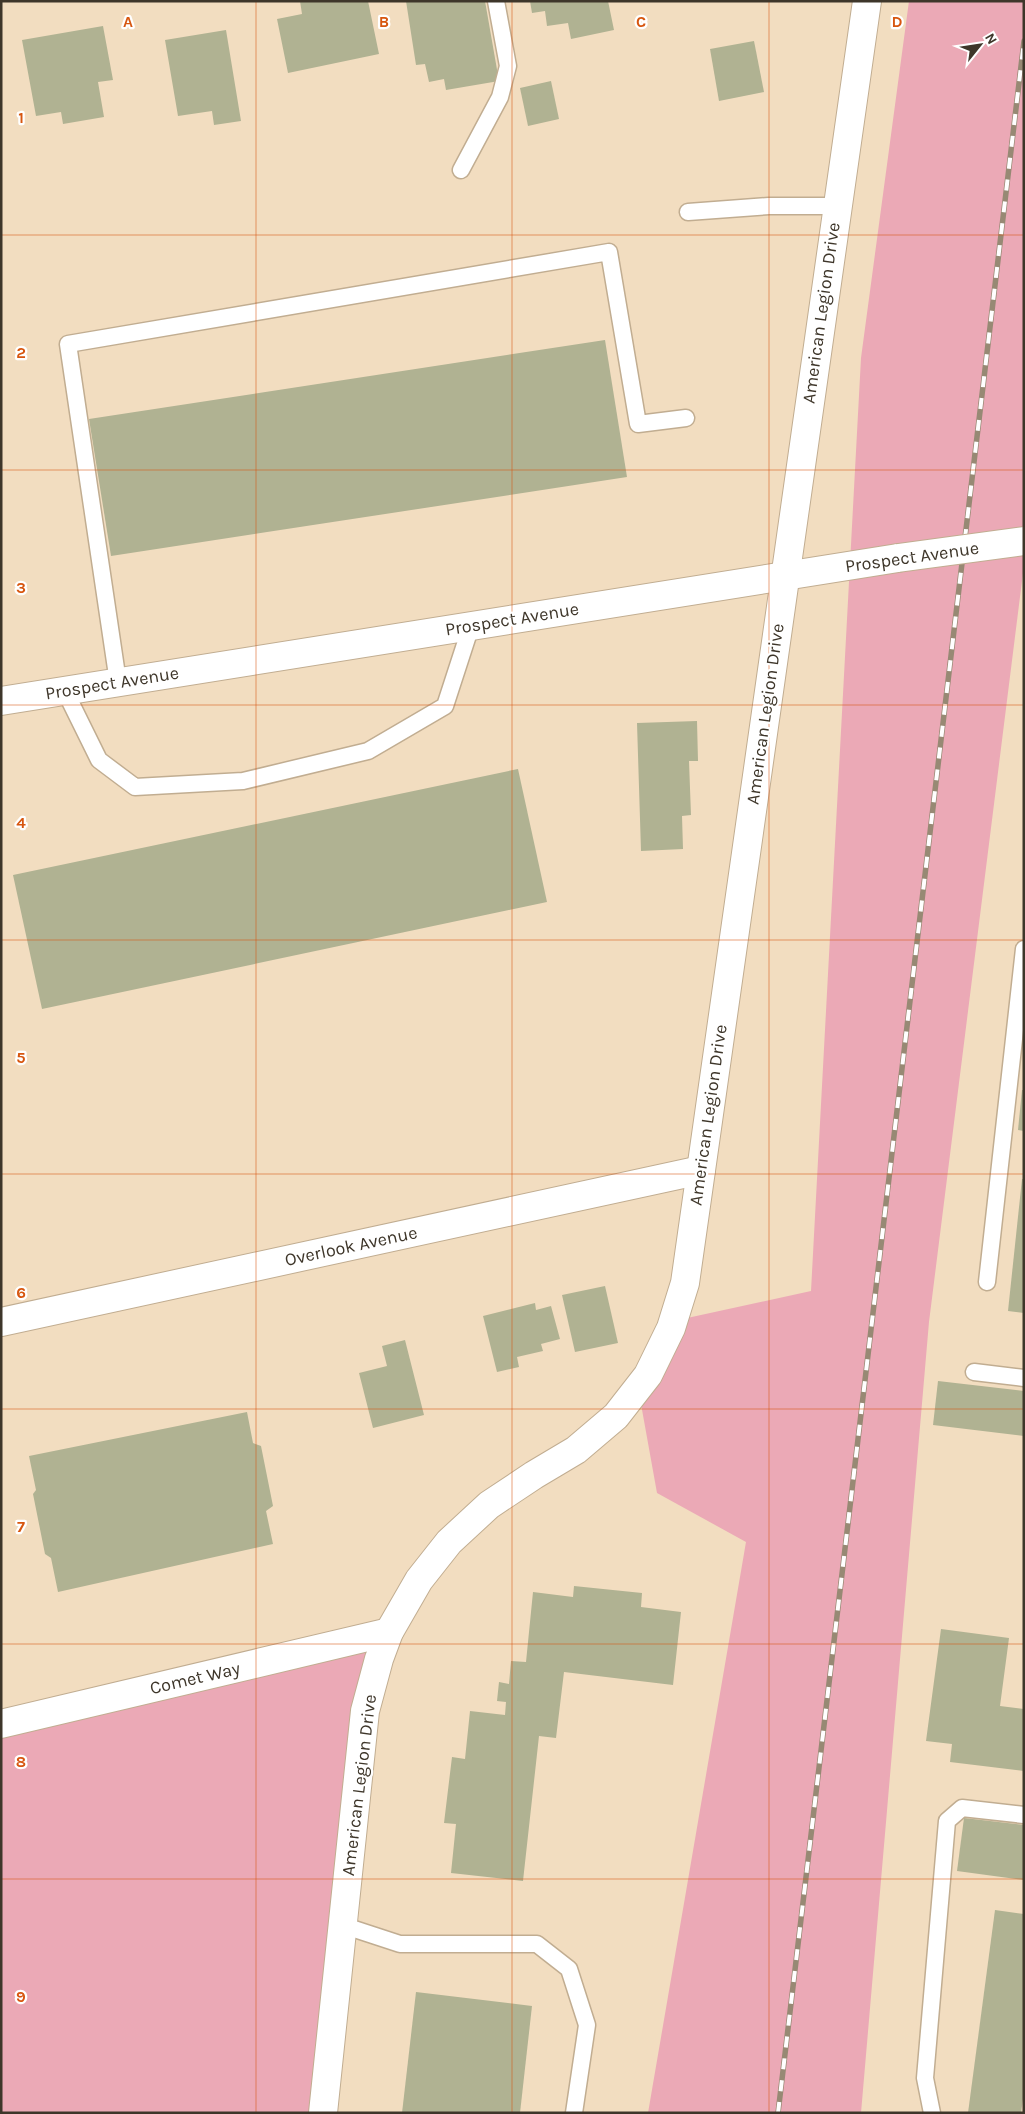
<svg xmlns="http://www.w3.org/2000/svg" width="1025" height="2114" font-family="Karla,sans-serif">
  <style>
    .green { fill: #eba9b6 }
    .building { fill: #b0b292 }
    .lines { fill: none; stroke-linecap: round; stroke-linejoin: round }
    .service-casing { stroke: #c1ad91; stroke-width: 19 }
    .minor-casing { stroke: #c1ad91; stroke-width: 30 }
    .tertiary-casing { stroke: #c1ad91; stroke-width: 30 }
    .service { stroke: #fff; stroke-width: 16 }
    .minor { stroke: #fff; stroke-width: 28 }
    .tertiary { stroke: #fff; stroke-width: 28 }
    .rail-casing { stroke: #978974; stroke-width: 5.5 }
    .rail { stroke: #fff; stroke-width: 4; stroke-dasharray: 11; stroke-linecap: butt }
    .tertiary-bridge-casing { stroke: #c1ad91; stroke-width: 30; stroke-linecap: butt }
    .tertiary-bridge { stroke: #fff; stroke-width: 28 }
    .grid { fill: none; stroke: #d7560f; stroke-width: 1; stroke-opacity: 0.55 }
    .labels { text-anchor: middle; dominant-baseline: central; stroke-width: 4.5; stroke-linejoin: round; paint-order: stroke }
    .street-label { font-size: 18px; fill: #3e362a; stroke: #fff }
    .grid-label { font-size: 16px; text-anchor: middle; font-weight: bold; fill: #d7560f; stroke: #fff; stroke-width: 4.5; stroke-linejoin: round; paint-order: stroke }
  </style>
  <rect width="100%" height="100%" fill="#f2ddc0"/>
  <g class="green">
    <path d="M909,1H1024V565L929,1322L861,2113H648L746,1542L657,1493L639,1393L678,1320L811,1291L861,358Z"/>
    <path d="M382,1642L337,2113H1V1732Z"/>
  </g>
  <g class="building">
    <path d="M300,1H368L379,54L288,73L277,19L302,14Z"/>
    <path d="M406,1H485L499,81L446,90L444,79L429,82L425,64L416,65Z"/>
    <path d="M530,1H608L614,30L571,39L568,23L547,26L545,11L532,13Z"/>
    <path d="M103,26L113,80L98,82L104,117L63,124L61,112L36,116L22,40Z"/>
    <path d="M226,30L241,121L214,125L212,111L178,116L165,40Z"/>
    <path d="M754,41L764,92L719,101L710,49Z"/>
    <path d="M551,81L559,119L528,126L520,88Z"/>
    <path d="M605,340L627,477L111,556L89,419Z"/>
    <path d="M697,721L698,761H689L691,815L682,816L683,849L641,851L637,723Z"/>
    <path d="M518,769L547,902L42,1009L13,875Z"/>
    <path d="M1022,1090H1024V1131L1018,1130Z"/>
    <path d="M1022,1179H1024V1313L1008,1311Z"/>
    <path d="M605,1286L618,1343L575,1352L562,1295Z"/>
    <path d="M535,1303L536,1310L551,1306L560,1339L541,1344L543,1351L517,1357L519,1367L497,1372L483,1316Z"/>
    <path d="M405,1340L424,1415L373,1428L359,1373L387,1366L382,1346Z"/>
    <path d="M938,1381L1024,1391V1436L933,1425Z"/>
    <path d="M247,1412L253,1443L261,1446L273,1506L266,1511L273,1544L58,1592L51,1558L45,1554L33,1494L36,1490L29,1456Z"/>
    <path d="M574,1586L642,1593L641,1607L681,1612L673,1685L564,1672L556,1738L539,1736L523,1881L451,1873L456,1824L444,1823L452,1757L465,1759L470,1711L505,1715L506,1702L497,1701L499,1682L509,1684L511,1661L526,1662L533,1592L573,1597Z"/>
    <path d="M941,1629L1009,1638L1000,1706L1024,1709V1771L950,1762L952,1744L926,1741Z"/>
    <path d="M964,1818L1024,1825V1880L957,1871Z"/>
    <path d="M995,1910L1024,1914V2092L1021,2113H968Z"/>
    <path d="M416,1992L532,2006L520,2113H402Z"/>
  </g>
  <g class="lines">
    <defs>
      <g id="service">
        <path d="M461,170L500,97L508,66L496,1"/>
        <path d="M688,212L769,206H837"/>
        <path d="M118,682L68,344L609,252L638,424L686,418"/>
        <path d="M65,691L99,760L135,787L243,781L368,751L445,706L471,626"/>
        <path d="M987,1282L1024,949"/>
        <path d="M974,1372L1024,1378"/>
        <path d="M342,1925L400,1944H537L569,1969L587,2025L574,2113"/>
        <path d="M932,2113L925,2078L947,1821L962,1808L1024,1815"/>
      </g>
      <g id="minor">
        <path d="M1,1322L701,1170"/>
        <path d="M1,1724L389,1632"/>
        <path d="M323,2113L365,1711L379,1659L389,1632L419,1580L449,1542L489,1505L534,1475L576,1450L616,1416L648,1375L671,1328L685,1283L867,1"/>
      </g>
      <path id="tertiary" d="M1,701L898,558"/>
    </defs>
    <use href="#service" class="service-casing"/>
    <use href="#minor" class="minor-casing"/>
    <use href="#tertiary" class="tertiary-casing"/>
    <use href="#service" class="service"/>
    <use href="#minor" class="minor"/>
    <use href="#tertiary" class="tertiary"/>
    <defs>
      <path id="rail" d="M778,2113L1024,41"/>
    </defs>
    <use href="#rail" class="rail-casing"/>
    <use href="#rail" class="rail"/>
    <defs>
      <path id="tertiary-bridge" d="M898,558L1024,541"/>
    </defs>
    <use href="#tertiary-bridge" class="tertiary-bridge-casing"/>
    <use href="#tertiary-bridge" class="tertiary-bridge"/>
  </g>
  <path class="grid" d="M256,1V2113M512,1V2113M769,1V2113M1,235H1024M1,470H1024M1,705H1024M1,940H1024M1,1174H1024M1,1409H1024M1,1644H1024M1,1879H1024"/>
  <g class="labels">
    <g class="street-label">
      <text transform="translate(821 313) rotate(-82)">American Legion Drive</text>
      <text transform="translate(912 557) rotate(-8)">Prospect Avenue</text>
      <text transform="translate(512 619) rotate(-9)">Prospect Avenue</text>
      <text transform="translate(112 683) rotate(-9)">Prospect Avenue</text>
      <text transform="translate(765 714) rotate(-82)">American Legion Drive</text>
      <text transform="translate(708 1115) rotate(-82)">American Legion Drive</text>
      <text transform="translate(351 1246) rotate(-12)">Overlook Avenue</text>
      <text transform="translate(195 1678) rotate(-13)">Comet Way</text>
      <text transform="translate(359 1785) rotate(-83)">American Legion Drive</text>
    </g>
  </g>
  <g class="grid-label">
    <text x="128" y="27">A</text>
    <text x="384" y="27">B</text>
    <text x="641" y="27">C</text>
    <text x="897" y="27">D</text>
    <text x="21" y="123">1</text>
    <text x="21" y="358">2</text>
    <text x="21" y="593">3</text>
    <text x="21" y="828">4</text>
    <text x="21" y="1063">5</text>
    <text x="21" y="1298">6</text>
    <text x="21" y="1532">7</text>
    <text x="21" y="1767">8</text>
    <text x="21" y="2002">9</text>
  </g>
  <rect width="1025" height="2114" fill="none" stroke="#3e362a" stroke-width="5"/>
  <g transform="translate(980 45) rotate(60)" stroke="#ffffff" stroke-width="4" paint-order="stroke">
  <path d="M0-4L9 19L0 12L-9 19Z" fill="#3e362a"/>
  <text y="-8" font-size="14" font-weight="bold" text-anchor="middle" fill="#3e362a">N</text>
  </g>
</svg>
